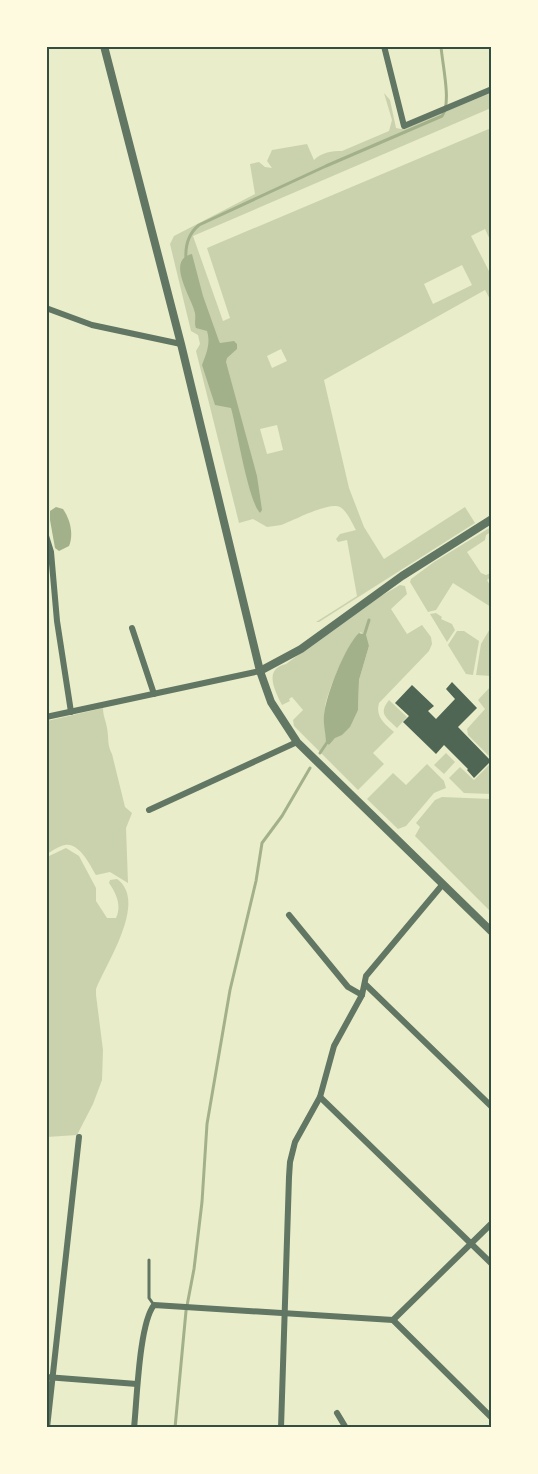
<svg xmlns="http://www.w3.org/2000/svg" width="538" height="1474" font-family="'Roboto Condensed',sans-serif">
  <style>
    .green { fill: #cad2ad; fill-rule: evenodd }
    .water { fill: #a3b18a }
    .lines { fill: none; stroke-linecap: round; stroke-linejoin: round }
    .stream { stroke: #a3b18a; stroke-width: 3 }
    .building { fill: #4f6655 }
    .service { stroke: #617663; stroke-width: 3 }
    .minor { stroke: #617663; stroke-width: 6 }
    .tertiary { stroke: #617663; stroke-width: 8 }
    .neatline { fill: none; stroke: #344e41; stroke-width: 2 }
  </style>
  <rect width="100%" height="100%" fill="#e9edc9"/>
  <g class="green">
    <path d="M384,93L390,100L396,128L401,129L491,93V108L193,236L223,321L230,318L207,248L491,128V242L485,229L471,236L491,275V301L485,290L324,380L349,488L364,527L384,559L465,507L475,523L319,622H316L357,596L347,540L338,542L336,539L340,534L356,530C352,523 347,511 340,507C329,501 293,521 281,525C277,526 272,526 267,527L253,519L239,523L196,351L200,344L198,335L191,331L170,244L174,236L255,194L250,164L259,162L265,167L272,168L267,161L272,150L307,144L314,160C322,152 332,151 342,151L389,131L392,120ZM462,265L472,285L433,304L424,284ZM281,349L287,361L272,368L267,356ZM277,425L283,450L267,454L260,429Z"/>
    <path d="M491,527V532L486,535L485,540L467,552L481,573L486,575L491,573V577L487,580L491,587V607L453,583L436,610L428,612L410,582L411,579L434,562Z"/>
    <path d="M400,585L405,586L407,594L391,609L407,634L422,625L431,637L432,644L429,651L379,703C375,717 385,724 394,732L373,753L384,764L358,790L294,726L293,720L303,710L292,697L289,699L290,701L282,705C275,691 263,669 286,664L367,604ZM361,632L369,646L359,680L358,710L329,745L327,744C326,733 323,719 325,707C327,692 349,640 361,632Z"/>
    <path d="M436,613L442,617L441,619L452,624L455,630L447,642L430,614Z"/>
    <path d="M491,627V676L476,675L481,644Z"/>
    <path d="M457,631H464L479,641L473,675L466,674L448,645Z"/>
    <path d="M491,686V758L468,735L467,729L485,709L478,700Z"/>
    <path d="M389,700L407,717L397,728C386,717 378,714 389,700Z"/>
    <path d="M103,708C103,716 106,721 107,728C109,738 107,745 112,754L125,807L132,813L126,828L128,883L110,872L96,875C90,865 79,842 65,845C59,846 52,851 47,854V721Z"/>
    <path d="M446,753L455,762L444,774L434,765Z"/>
    <path d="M427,764L444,781L446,788L434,793L406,826L398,829L367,799L393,773L406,785Z"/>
    <path d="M490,764L491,794L464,793L449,778L460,767L474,780Z"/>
    <path d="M442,797L491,799V912L415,836L420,827L416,823L435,800Z"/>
    <path d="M66,848L79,856L96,888V901L107,918H116C122,905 116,893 109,883L110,880L117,879C148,901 107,962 96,989V995L103,1050L102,1080L93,1104L77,1135L47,1137V857Z"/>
  </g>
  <g class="water">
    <path d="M192,254L203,296L219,341L220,343L234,341L237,344V349L227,358L226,362L257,476L262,510L260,513C248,500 237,429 231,408L215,405L202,365C206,354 211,344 207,331L196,328C194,323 196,319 195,313C192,298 165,260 192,254Z"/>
    <path d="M56,507L63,509C70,519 74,534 69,546L59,551L55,548L50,520V511Z"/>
    <path d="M359,633L366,635L369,646L359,680L358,710L350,727L342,735L335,738L329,745L326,743C326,734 323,724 324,715C326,695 345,646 359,633Z"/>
  </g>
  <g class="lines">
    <g class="stream">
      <path d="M186,259C185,245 188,234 199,225L326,166L442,116C452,104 442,63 441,46"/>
      <path d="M364,636L369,620"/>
      <path d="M320,753L328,741"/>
      <path d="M175,1428L186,1311L194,1269L202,1202L207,1124L230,990L256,881L262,843L282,816L310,768"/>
    </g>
  </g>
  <path class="building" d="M452,682L477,708L458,727L491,761L474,778L467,770L468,769L444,745L436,754L403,722L409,716L395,703L412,685L434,706L428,711L436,719L455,699L446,689Z"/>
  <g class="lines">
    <path class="service" d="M149,1260V1298L154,1305"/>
    <g class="minor">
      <path d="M384,46L404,126L492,89"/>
      <path d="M46,308L92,325L181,344"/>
      <path d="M46,536L51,552L57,621L71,712"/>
      <path d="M132,628L154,694"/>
      <path d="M46,717L260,671"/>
      <path d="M149,810L297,742"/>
      <path d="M289,915L348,987L362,995"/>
      <path d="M365,984L492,1107"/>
      <path d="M320,1097L492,1264"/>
      <path d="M393,1320L492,1418"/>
      <path d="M393,1320L492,1223"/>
      <path d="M46,1377L137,1384"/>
      <path d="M337,1413L346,1428"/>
      <path d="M47,1428L79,1137"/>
      <path d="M134,1428C137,1400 139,1324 154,1305L393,1320"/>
      <path d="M281,1428L289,1177L290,1162L295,1142L320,1097L334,1046L362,995L366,976L443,884"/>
    </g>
    <g class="tertiary">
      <path d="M104,46L181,344L260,671L271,702L297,742L492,932"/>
      <path d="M260,671L301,649L402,576L492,519"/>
    </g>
  </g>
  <rect width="538" height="1474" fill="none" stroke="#fefae0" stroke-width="96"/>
  <rect x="48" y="48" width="442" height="1378" class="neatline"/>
</svg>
